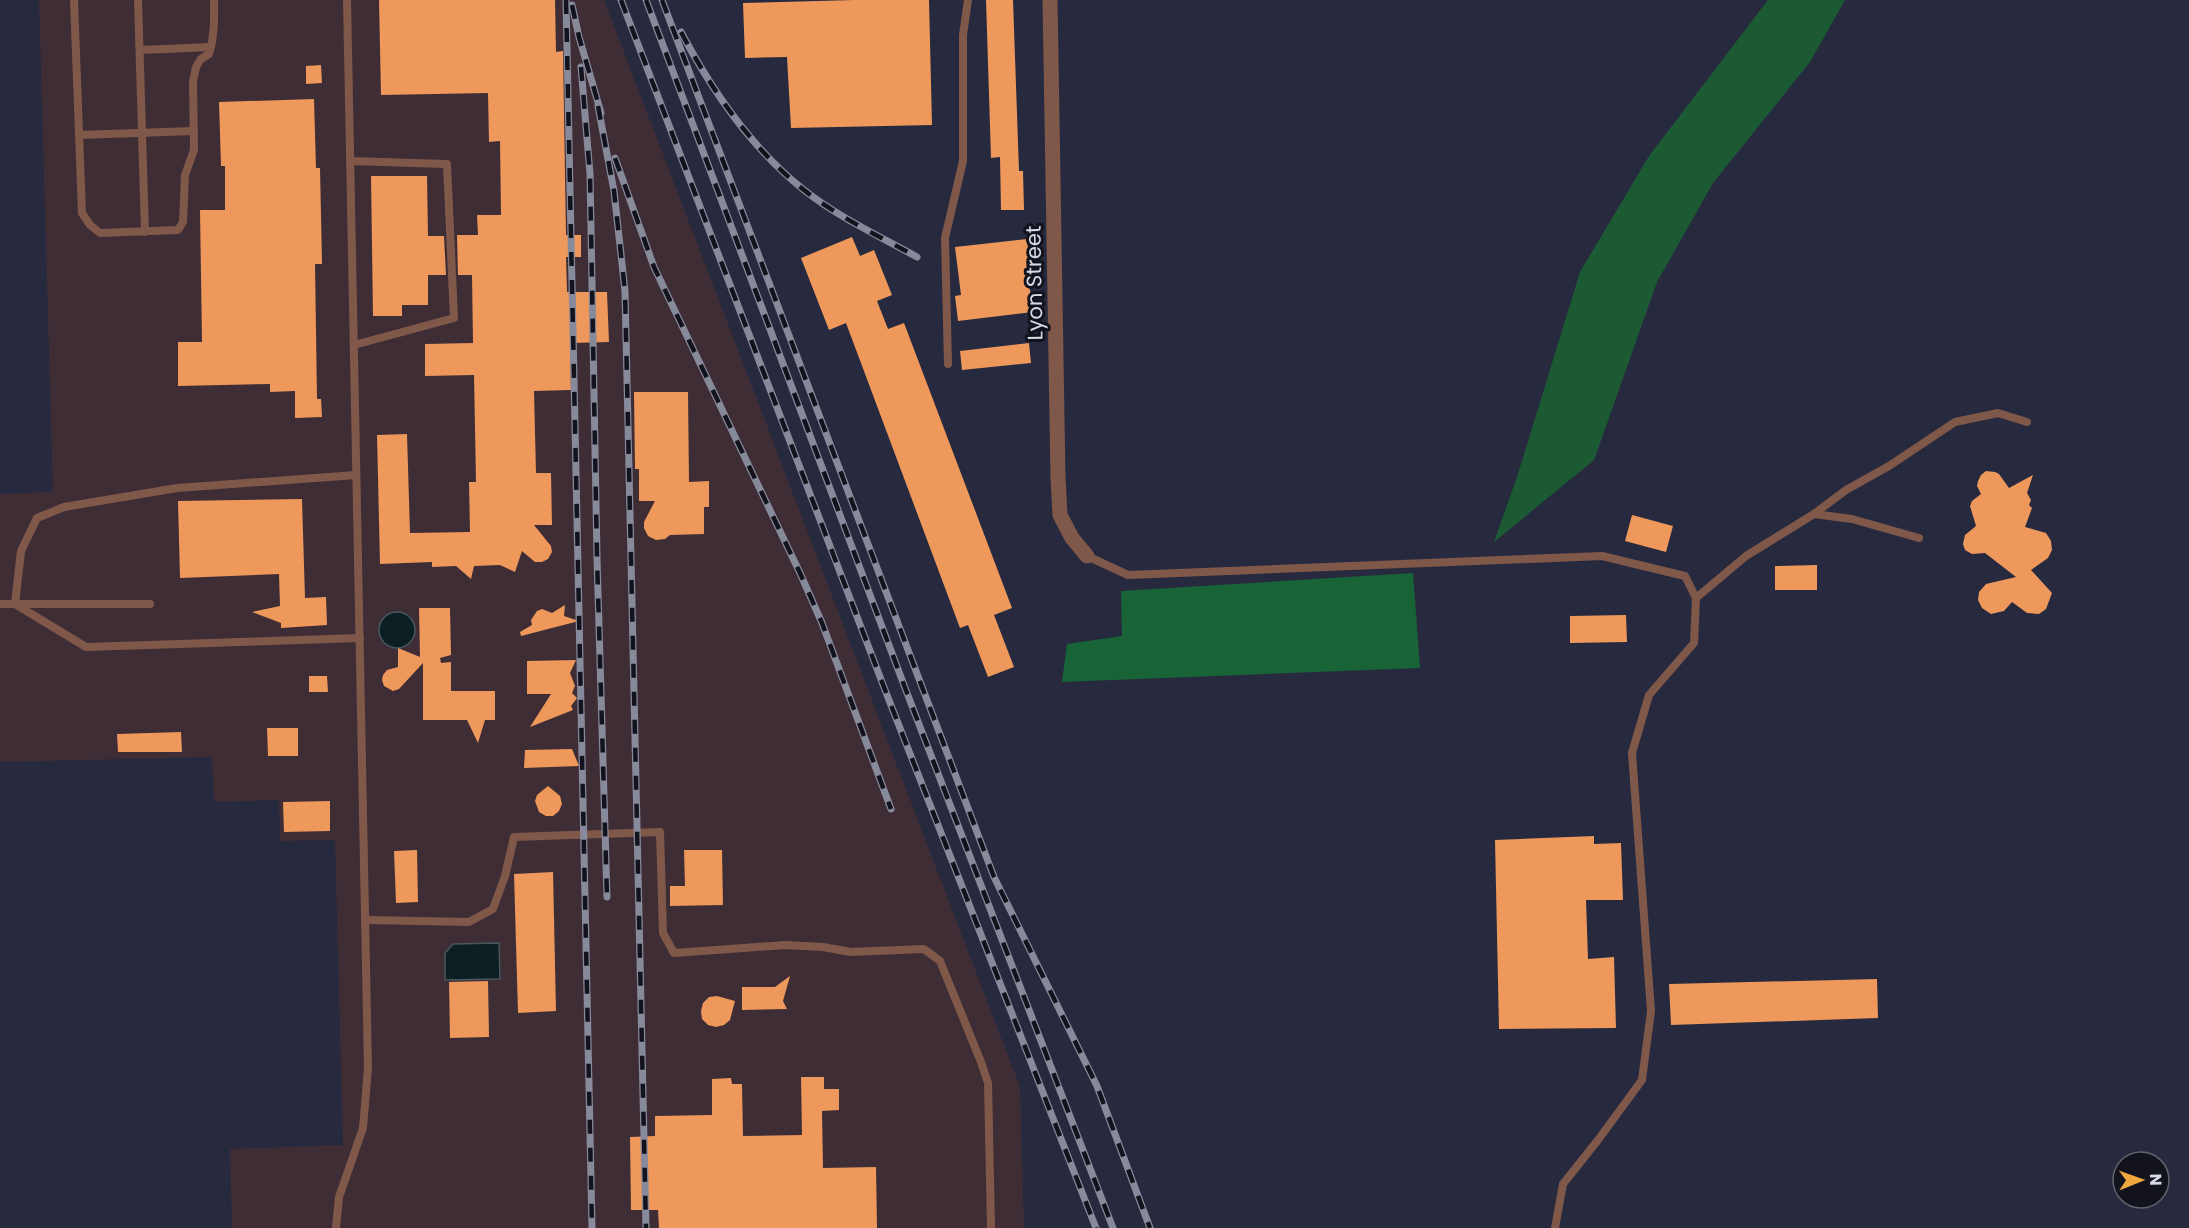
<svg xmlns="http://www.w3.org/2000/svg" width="2189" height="1228" font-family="Poppins,sans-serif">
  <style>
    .industrial { fill: #3f2d35 }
    .green { fill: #1c5a33 }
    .forest { fill: #186437 }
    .water { fill: #0c1f23; stroke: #49575e; stroke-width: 1.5 }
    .building { fill: #ee985b }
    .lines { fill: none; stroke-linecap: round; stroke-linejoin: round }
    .service { stroke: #80584a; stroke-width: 8 }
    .minor { stroke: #80584a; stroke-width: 15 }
    .rail-casing { stroke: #878a9b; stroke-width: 7 }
    .rail { stroke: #12131d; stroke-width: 4.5; stroke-dasharray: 14; stroke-linecap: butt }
    .labels { text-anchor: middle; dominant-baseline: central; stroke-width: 6; stroke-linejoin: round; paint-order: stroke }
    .street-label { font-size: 21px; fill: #d7dae8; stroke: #12131d }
  </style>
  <rect width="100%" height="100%" fill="#272a3f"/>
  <path class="industrial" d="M39,0H604L1020,1087L1024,1228H232L230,1149L343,1145L335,840L280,841L279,800L214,802L212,757L0,762V494L53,492Z"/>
  <path class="green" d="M1768,0H1845L1810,62L1713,183L1657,282L1594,460L1494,542L1518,474L1580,272L1649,156Z"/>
  <path class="forest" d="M1413,573L1420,668L1062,682L1067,644L1122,636L1121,591Z"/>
  <g class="water">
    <circle cx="397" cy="630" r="18"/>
    <path d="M499,943L500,979L445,980V953L453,944Z"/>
  </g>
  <g class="building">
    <path d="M379,0H555L556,52L563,51L566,235H581V257H566L567,292H607L609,342L570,343L571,390L534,391L536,473H551L552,525H534L551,546L552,552L548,559L542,562H535L522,551L515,572L500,565L474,566L471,579L456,566L432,567V562L380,564L377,435L407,434L410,533L470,532L469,482H476L474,375L425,376V344L473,343L472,275H458L457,235H478L477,215H501L500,141L489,142L488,93L381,95Z"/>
    <path d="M854,0H929L932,125L791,128L787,57L745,58L743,3Z"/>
    <path d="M986,0H1013L1019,171H1023L1024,210H1001L1000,157L991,158Z"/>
    <path d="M321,65L322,83L306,84V66Z"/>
    <path d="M314,99L316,168H320L322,264H315L317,399H321L322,417L295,418V391L270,392V384L178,386V342H202L200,210H225V166H221L219,102Z"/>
    <path d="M371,176H427L428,236H444L446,275H428V305H402V316H373Z"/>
    <path d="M852,237L860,256L874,250L892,295L877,301L888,329L904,323L1012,608L994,615L1014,667L988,677L968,625L960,628L846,323L829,330L801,258Z"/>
    <path d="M1027,239L1029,261H1026L1033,312L958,321L955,296L961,295L955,247Z"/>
    <path d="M1029,343L1031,363L962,370L960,351Z"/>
    <path d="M634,392H688L689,482L709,481V507H704V534L670,535L665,539L656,540L648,536L644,528V522L655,501H639V469H635Z"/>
    <path d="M1986,471L1995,472L1999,474L2009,488L2033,475L2027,493L2031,500L2029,505L2032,508L2025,527L2046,533L2051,541L2052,550L2048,558L2031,570L2052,593L2046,609L2039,614L2027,613L2012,602L2004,611L1991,614L1982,608L1978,600L1979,592L1986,584L2016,577L1985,553L1972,554L1965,550L1963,544L1965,535L1976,526L1970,506L1972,501L1981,494L1977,486L1978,481L1981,475Z"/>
    <path d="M302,499L305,598L326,597L327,625L281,628V623L252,612L280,606L279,574L180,578L178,501Z"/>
    <path d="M1632,515L1673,526L1666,552L1625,541Z"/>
    <path d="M1817,565V590H1775V566Z"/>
    <path d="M565,605L564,616L579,621L521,636L520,632L532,625L531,620L537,611L542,609L552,613Z"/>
    <path d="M419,608H450L451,655L440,658L441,663L451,662V691H495V720H485L478,743L467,720H423V663L399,689L393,691L384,686L382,680L383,675L387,670L398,667V648L420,657Z"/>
    <path d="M1626,615L1627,642L1570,643V616Z"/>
    <path d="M576,660L570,673L575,686L572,693L577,698L571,706L573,710L530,727L551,694H527V661Z"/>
    <path d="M309,676H327L328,692H309Z"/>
    <path d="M267,728H298V756H268Z"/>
    <path d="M181,732L182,752H118L117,734Z"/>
    <path d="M572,749L579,766L524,768L525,750Z"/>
    <path d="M548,786L560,796L562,804L559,811L553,816H546L539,812L535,801L537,795Z"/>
    <path d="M330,801V831L284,832L283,802Z"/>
    <path d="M1594,836V844L1621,843L1623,900H1586L1588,959L1614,957L1616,1028L1499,1029L1495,840Z"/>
    <path d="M417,850L418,902L396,903L394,851Z"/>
    <path d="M684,850H722L723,905L670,906V886H685Z"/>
    <path d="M553,872L556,1011L518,1013L514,874Z"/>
    <path d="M790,976L783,1001L787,1009L742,1010V987H775Z"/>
    <path d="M1877,979L1878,1018L1671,1025L1669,984Z"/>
    <path d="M488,981L489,1037L450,1038L449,982Z"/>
    <path d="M717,996L735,1001L730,1020L724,1025L716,1027L708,1025L702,1019L701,1011L703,1003L709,997Z"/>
    <path d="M801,1077H824V1089H839V1110L822,1111L823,1168L876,1167L877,1228H659L658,1210H631L630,1137L655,1136V1116L712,1115V1079L731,1078L732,1084H742L743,1136L802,1135Z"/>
  </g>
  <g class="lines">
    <g class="service">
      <path d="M74,0L82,213L90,225L100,233L178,230L183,222L185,175L194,150L193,82L196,67L201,59L209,54C215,35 214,19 214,0"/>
      <path d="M138,0L145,232"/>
      <path d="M140,50L211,47"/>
      <path d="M79,135L194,131"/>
      <path d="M350,161L447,164L454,318L354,345"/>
      <path d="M948,364L945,238L963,161V35L968,0"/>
      <path d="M356,475L177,488L64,507L37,518L21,551L15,604L86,647L360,638"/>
      <path d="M1814,514L1846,490L1889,466L1955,422L1998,413L2027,422"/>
      <path d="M1087,556L1128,575L1602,556L1685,576L1696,598L1694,643L1649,695L1632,753L1651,1011L1642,1080L1598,1140L1563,1184L1555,1228"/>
      <path d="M1696,598L1746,556L1814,514L1852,519L1919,538"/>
      <path d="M0,604H150"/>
      <path d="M366,920L469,922L493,909L505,876L514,837L660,832L663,933L674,953L785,945L823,947L851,952L924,949L940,961L981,1062L988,1083L991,1228"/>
      <path d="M336,1228L339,1197L363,1128L368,1068L347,0"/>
    </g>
    <path class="minor" d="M1050,0L1058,478L1060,515L1072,538L1087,556"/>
    <defs>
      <g id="rail">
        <path d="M566,0L592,1228"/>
        <path d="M621,0L887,695L1096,1228"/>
        <path d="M646,0L907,693L1113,1228"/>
        <path d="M662,0L994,877L1097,1086L1150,1228"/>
        <path d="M572,5L579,37L601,113"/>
        <path d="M681,32C711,89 752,149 804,190C838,217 879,236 917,257"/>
        <path d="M581,67L590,174L597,558L607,897"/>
        <path d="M598,106L614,191L625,291L646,1228"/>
        <path d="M615,158L654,267L800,573L822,623L891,809"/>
      </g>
    </defs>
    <use href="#rail" class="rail-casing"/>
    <use href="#rail" class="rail"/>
  </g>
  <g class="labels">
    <g class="street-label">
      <text transform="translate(1034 283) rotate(-91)">Lyon Street</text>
    </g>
  </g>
  <g transform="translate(2141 1180) rotate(89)"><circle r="28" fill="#12131d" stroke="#61636e" stroke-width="1.5"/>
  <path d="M0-4.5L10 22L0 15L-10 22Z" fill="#efa73e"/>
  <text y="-9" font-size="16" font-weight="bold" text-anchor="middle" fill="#d7dae8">N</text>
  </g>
</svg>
